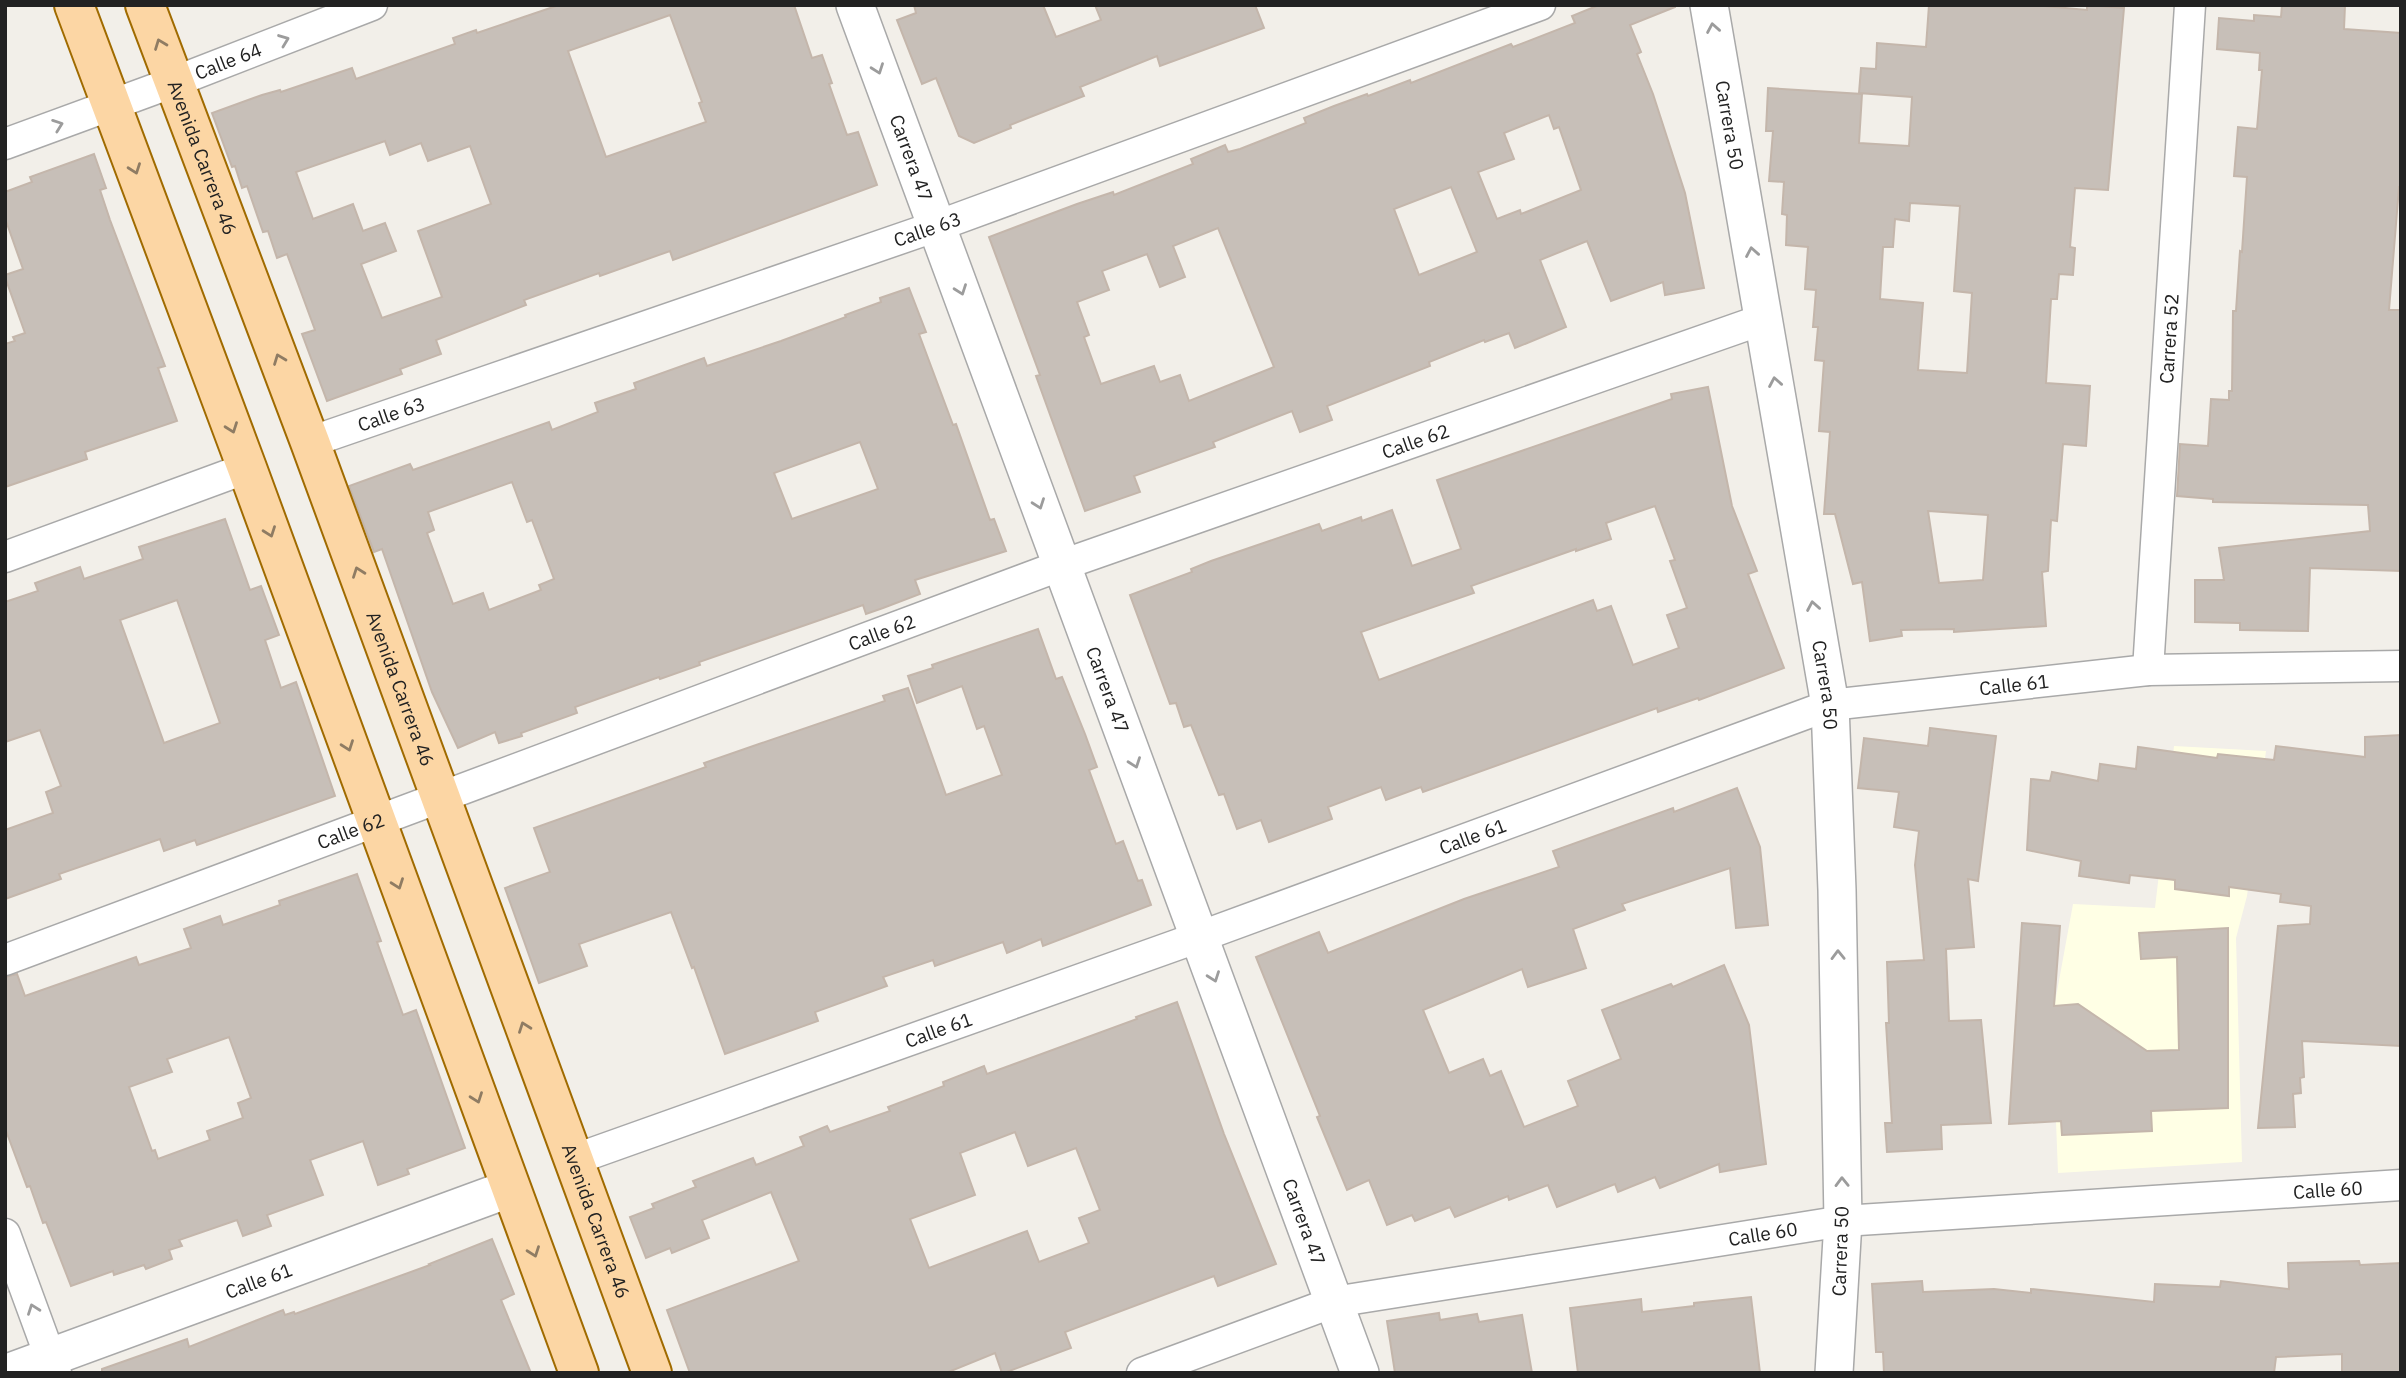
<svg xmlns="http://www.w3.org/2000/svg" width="2406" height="1378" font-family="'IBM Plex Sans',sans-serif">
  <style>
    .education { fill: #ffffe5 }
    .building { fill: #c7bfb8; stroke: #c4b6ab; stroke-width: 2; fill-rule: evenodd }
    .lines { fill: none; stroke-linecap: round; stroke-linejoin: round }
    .minor-casing { stroke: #a9a9a9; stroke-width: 33 }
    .tertiary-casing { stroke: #a9a9a9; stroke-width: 40 }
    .primary-casing { stroke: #a06b00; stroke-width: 42 }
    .minor { stroke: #fff; stroke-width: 30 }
    .tertiary { stroke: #fff; stroke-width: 37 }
    .primary { stroke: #fcd6a4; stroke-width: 38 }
    .oneway { stroke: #9c9c9c }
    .oneway2 { stroke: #8f7c63 }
    .labels { text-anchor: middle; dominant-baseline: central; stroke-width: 5; stroke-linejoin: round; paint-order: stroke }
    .street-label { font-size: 19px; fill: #222; stroke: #fff }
  </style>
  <rect width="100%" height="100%" fill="#f2efe9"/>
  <path class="education" d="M2174,746L2266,751L2247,896L2236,938L2242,1162L2058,1173L2052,1019L2073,904L2155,908Z"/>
  <g class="building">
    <path d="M559,5H794L812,58L822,55L832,83L829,84L847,135L858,132L877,185L673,260L670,251L600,276L599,273L524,300L526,305L436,340L441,354L400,369L402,374L327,401L302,334L315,330L287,254L277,258L268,231L263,232L247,186L242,188L235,166L232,167L212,113L262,95L280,90L281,92L352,68L356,79L455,44L453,38L476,30L477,33ZM670,15L702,102L699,103L706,122L606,157L568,51ZM385,141L390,155L421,143L428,161L470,146L491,204L418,231L442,297L382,318L361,264L396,251L385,223L363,231L353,204L313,219L296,172Z"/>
    <path d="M914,5H1043L1056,37L1101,20L1095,5H1255L1264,28L1160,66L1157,56L1080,87L1084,96L1010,125L1011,128L974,143L959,136L936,78L922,84L897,20L916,13Z"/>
    <path d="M1599,5H1675V7L1630,25L1641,52L1637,54L1653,94L1685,193L1704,288L1665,295L1663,282L1611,301L1587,241L1540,260L1566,327L1515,348L1509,333L1485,342L1484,340L1429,362L1430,366L1327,406L1332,420L1300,432L1292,411L1213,442L1215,447L1134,476L1140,492L1085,511L1036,376L1040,375L989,237L1077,204L1113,192L1114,195L1193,164L1191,159L1225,145L1228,152L1240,149L1306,123L1304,118L1334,106L1367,94L1368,96L1410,80L1411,83L1511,44L1513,47L1575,23L1572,16ZM1549,115L1554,129L1559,127L1581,190L1521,214L1520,210L1497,219L1478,172L1514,159L1504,133ZM1451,187L1477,252L1419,275L1394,209ZM1218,228L1274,367L1189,401L1180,375L1160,382L1154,366L1101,384L1084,337L1089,335L1077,302L1109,290L1102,271L1147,254L1160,287L1185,277L1173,246Z"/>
    <path d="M1929,5H2033L2087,10V5L2124,8L2108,190L2075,188L2070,247L2075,248L2073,275L2059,274L2057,299H2051L2046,383L2090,386L2086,446L2063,444L2057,521L2051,520L2048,571L2042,572L2046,626L1954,632V629L1901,630L1902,636L1870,641L1862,582L1853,584L1835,514H1824L1830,432L1819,431L1824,361L1815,360L1818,327H1813L1816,290L1805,289L1808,247L1786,245L1787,215L1782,214L1784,182L1769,181L1773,131H1766L1768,88L1862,94L1859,143L1909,146L1912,97L1859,93L1861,68L1876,69L1877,43L1926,47ZM1910,203L1960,206L1954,291L1972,293L1967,373L1918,370L1923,303L1880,299L1883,247H1893L1895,219L1909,221ZM1928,511L1988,515L1983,580L1939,583Z"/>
    <path d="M2282,5H2345L2344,29L2401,33V187H2399L2389,310H2401V571L2310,568L2308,631L2240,630V623L2195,622V580H2224L2219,548L2370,531L2368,505L2213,502V499L2177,496L2180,444L2208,446L2211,399L2229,400V391H2232L2233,311H2236L2240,251L2242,252L2247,177L2234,176L2238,127L2257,129L2262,70H2259L2260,53L2217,49L2219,18L2254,21V15L2281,17Z"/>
    <path d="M94,154L106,188L100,190L110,220L165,366L158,368L177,421L85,452L87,459L5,487V344L15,341L13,337L25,333L5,277V275L23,269L5,218V192L32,182L30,177Z"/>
    <path d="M909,288L926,332L919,334L953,425L956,424L990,520L994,519L1006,551L915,580L920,594L883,608L866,614L863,605L699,662L700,665L660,679L659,677L575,707L577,713L521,733L522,736L499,743L495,732L458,748L432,692L382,549L374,552L349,486L410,464L413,470L549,422L552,430L598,412L595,403L636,389L634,383L704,358L707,366L781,341L846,317L845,315L881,302L880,298ZM860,442L878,489L792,519L774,473ZM512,482L527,522L532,520L554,579L539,585L541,590L489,610L483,593L453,604L427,533L434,530L428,512Z"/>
    <path d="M1708,387L1732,506L1757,571L1748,574L1784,668L1699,700L1698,698L1658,712L1657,708L1423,792L1421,787L1386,800L1381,787L1328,807L1332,819L1269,842L1261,820L1237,829L1224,794L1219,795L1191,725L1184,727L1176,703L1170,704L1130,595L1192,572L1191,569L1211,561L1319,524L1322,531L1361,517L1362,521L1392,510L1412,566L1461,549L1437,480L1672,399L1671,394ZM1655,506L1675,560L1670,561L1687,608L1667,615L1679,648L1633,665L1611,606L1597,611L1593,600L1379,680L1361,632L1474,593L1471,586L1576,549V551L1611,539L1606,523Z"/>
    <path d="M225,519L250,590L261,586L279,635L265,640L281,688L296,682L335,796L197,845L195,840L164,851L160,839L59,874L61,879L5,899V830L53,813L46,792L61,786L40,730L5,742V602L38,591L35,583L80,567L84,579L143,559L139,547ZM177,600L220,723L164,743L120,620Z"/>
    <path d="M1038,629L1056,679L1062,677L1085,734L1097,767L1089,770L1116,844L1123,841L1138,881L1142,880L1151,905L1043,946L1041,939L1007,953L1003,942L935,966L933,960L883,977L887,986L815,1012L818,1021L725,1054L694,967L692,968L671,912L579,944L587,966L539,983L505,888L550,872L534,828L706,767L704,763L759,744L885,701L883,696L908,688L946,795L1002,775L984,726L977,729L962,686L917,703L908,676L933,668L932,665Z"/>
    <path d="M1930,728L1996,736L1978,881L1968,879L1974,947L1946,949L1949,1021L1981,1020L1991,1123L1941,1125L1942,1149L1887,1152L1885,1123H1892L1886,1023H1889L1887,962L1924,960L1915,865L1919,831L1894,827L1899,792L1858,788L1864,738L1928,746Z"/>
    <path d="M2401,735V1046L2302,1041L2304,1077L2300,1078L2301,1093L2293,1094L2295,1127L2258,1128L2278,926L2310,924L2311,906L2280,902L2281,894L2229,887V896L2175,889V880L2130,875L2129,883L2079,876L2081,861L2027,850L2031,779L2050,781L2052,772L2098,781L2100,764L2136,769L2138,747L2217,758L2218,754L2274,760L2276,746L2365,757V737Z"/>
    <path d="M1737,788L1760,847L1768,925L1736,928L1730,868L1622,904L1625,910L1573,929L1586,968L1528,987L1522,969L1423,1010L1449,1073L1483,1059L1490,1076L1501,1071L1524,1127L1578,1106L1568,1081L1621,1059L1602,1010L1671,984L1673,987L1724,965L1749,1025L1766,1164L1720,1172L1719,1164L1660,1188L1655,1177L1618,1192L1615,1184L1557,1207L1548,1185L1509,1200L1508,1196L1455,1217L1450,1207L1415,1221L1412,1215L1387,1225L1369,1180L1347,1190L1317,1117L1320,1116L1256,957L1319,932L1328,953L1464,899L1559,867L1553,851L1673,808L1674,812Z"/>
    <path d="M357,874L381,941L377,942L403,1015L416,1010L465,1148L407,1169L409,1174L378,1185L363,1141L310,1160L323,1195L267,1215L271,1226L243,1236L237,1220L179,1240L182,1246L169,1250L172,1259L146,1269L144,1265L114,1275L113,1271L71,1286L46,1222L43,1223L30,1186L27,1187L5,1128V977L17,974L25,996L136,957L139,965L191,948L184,929L220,916L223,925L280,905L279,901ZM229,1037L251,1098L238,1103L243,1118L207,1131L210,1140L158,1159L155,1150L152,1151L129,1087L172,1072L167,1059Z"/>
    <path d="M2022,923L2060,926L2054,1006L2078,1004L2147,1051L2179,1050L2177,957L2141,959L2139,933L2228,928V1108L2151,1111L2152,1131L2062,1135L2061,1121L2009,1124Z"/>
    <path d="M1177,1002L1224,1134L1276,1264L1218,1286L1214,1276L1065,1332L1071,1348L1004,1373H1002L995,1353L946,1373H690L667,1310L799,1261L771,1192L702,1220L709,1238L672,1253L670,1248L646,1258L630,1217L654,1208L652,1204L696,1187L693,1181L753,1158L756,1165L804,1146L800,1137L827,1126L830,1132L890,1111L888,1107L944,1086L943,1082L984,1066L987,1074L1137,1019L1136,1017ZM1015,1132L1028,1166L1076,1148L1100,1210L1079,1218L1089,1243L1039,1262L1027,1231L929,1268L910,1219L975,1195L960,1153Z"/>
    <path d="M492,1239L514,1294L501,1300L531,1373H102V1369L187,1339L189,1347L283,1310L285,1315L294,1312L295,1314L430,1265L429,1264Z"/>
    <path d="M2359,1261L2360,1265L2401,1263V1373H2342V1354L2276,1357L2274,1373H1884L1883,1352H1876L1872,1284L1922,1281L1923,1292L1994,1289L2031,1293V1289L2154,1302L2155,1284L2220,1287L2221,1281L2289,1289L2288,1263Z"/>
    <path d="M1751,1297L1760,1373H1578L1570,1308L1641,1299L1642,1312L1694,1306V1303Z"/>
    <path d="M1439,1313L1440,1320L1477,1314L1479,1322L1522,1315L1532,1373H1395L1387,1321Z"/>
  </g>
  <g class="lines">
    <defs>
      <g id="minor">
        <path id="s1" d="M5,144L174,82L372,5"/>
        <path id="s2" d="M310,442L937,226L1540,5"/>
        <path d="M5,557L247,468"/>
        <path id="s3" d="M2148,670L2190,5"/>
        <path id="s4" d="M5,960L1062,565L1764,319"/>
        <path id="s5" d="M573,1160L1199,937L1830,705L2148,670L2401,666"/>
        <path d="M5,1234L56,1373"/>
        <path id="s6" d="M1142,1373L1334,1302L1843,1221L2401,1185"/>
      </g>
      <g id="tertiary">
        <path id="s7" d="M855,5L1360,1373"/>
        <path id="s8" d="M1709,5L1830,705L1837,890L1843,1221L1834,1373"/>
        <path id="s9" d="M7,1373L511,1188"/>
      </g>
      <g id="primary">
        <path d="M74,5L247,468L579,1373"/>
        <path id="s10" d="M145,5L310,442L652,1373"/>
      </g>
    </defs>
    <use href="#minor" class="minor-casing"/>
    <use href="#tertiary" class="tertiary-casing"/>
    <use href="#primary" class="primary-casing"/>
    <use href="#minor" class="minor"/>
    <use href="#tertiary" class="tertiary"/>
    <use href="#primary" class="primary"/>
  </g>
  <defs><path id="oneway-chevron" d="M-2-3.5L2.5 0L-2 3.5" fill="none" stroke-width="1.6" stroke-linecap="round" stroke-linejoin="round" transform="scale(1.75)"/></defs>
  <g class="oneway">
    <use href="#oneway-chevron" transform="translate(1713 28) rotate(-100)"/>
    <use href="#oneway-chevron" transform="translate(284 40) rotate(-21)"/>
    <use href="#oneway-chevron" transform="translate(878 69) rotate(70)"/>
    <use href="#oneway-chevron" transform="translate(58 125) rotate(-20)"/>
    <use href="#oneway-chevron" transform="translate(1752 252) rotate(-100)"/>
    <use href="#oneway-chevron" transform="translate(961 290) rotate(70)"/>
    <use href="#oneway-chevron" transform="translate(1775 382) rotate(-100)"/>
    <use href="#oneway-chevron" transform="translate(1039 504) rotate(70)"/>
    <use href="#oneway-chevron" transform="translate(1813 606) rotate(-100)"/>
    <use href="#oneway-chevron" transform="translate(1135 763) rotate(70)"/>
    <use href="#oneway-chevron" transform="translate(1838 955) rotate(-91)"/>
    <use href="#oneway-chevron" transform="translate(1214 977) rotate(70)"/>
    <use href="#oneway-chevron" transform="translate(1842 1182) rotate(-91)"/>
    <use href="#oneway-chevron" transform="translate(33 1309) rotate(-110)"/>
  </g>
  <g class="oneway2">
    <use href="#oneway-chevron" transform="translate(160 44) rotate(-111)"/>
    <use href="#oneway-chevron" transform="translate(135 169) rotate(70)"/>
    <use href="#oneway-chevron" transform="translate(279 359) rotate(-111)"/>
    <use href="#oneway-chevron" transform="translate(232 428) rotate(70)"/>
    <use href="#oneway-chevron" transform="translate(270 532) rotate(70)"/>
    <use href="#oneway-chevron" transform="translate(358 572) rotate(-110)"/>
    <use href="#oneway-chevron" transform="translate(348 746) rotate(70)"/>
    <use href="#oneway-chevron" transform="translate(398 884) rotate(70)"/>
    <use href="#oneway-chevron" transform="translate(524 1027) rotate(-110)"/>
    <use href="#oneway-chevron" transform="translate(477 1098) rotate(70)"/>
    <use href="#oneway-chevron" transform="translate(534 1252) rotate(70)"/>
  </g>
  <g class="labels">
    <g class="street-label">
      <text stroke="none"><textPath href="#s1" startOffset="238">Calle 64</textPath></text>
      <text stroke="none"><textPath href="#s8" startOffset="122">Carrera 50</textPath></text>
      <text stroke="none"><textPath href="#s10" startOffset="163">Avenida Carrera 46</textPath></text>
      <text stroke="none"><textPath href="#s7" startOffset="163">Carrera 47</textPath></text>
      <text stroke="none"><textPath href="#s2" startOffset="653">Calle 63</textPath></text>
      <text stroke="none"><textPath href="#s3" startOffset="332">Carrera 52</textPath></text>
      <text stroke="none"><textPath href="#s2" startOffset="86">Calle 63</textPath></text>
      <text stroke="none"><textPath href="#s4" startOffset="1503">Calle 62</textPath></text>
      <text stroke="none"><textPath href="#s4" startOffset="936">Calle 62</textPath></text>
      <text stroke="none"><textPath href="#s8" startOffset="690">Carrera 50</textPath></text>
      <text stroke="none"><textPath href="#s5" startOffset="1522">Calle 61</textPath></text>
      <text stroke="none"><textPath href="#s10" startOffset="730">Avenida Carrera 46</textPath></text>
      <text stroke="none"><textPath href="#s7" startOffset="730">Carrera 47</textPath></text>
      <text stroke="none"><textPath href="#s4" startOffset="369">Calle 62</textPath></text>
      <text stroke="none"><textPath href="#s5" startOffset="956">Calle 61</textPath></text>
      <text stroke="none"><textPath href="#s5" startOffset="388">Calle 61</textPath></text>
      <text stroke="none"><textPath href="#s6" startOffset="1206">Calle 60</textPath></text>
      <text stroke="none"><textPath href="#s10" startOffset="1297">Avenida Carrera 46</textPath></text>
      <text stroke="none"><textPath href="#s7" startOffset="1297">Carrera 47</textPath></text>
      <text stroke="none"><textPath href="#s6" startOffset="639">Calle 60</textPath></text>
      <text transform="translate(1840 1251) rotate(-88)">Carrera 50</text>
      <text stroke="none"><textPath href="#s9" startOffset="268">Calle 61</textPath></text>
    </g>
  </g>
  <rect width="2406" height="1378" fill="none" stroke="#222222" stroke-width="14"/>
</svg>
